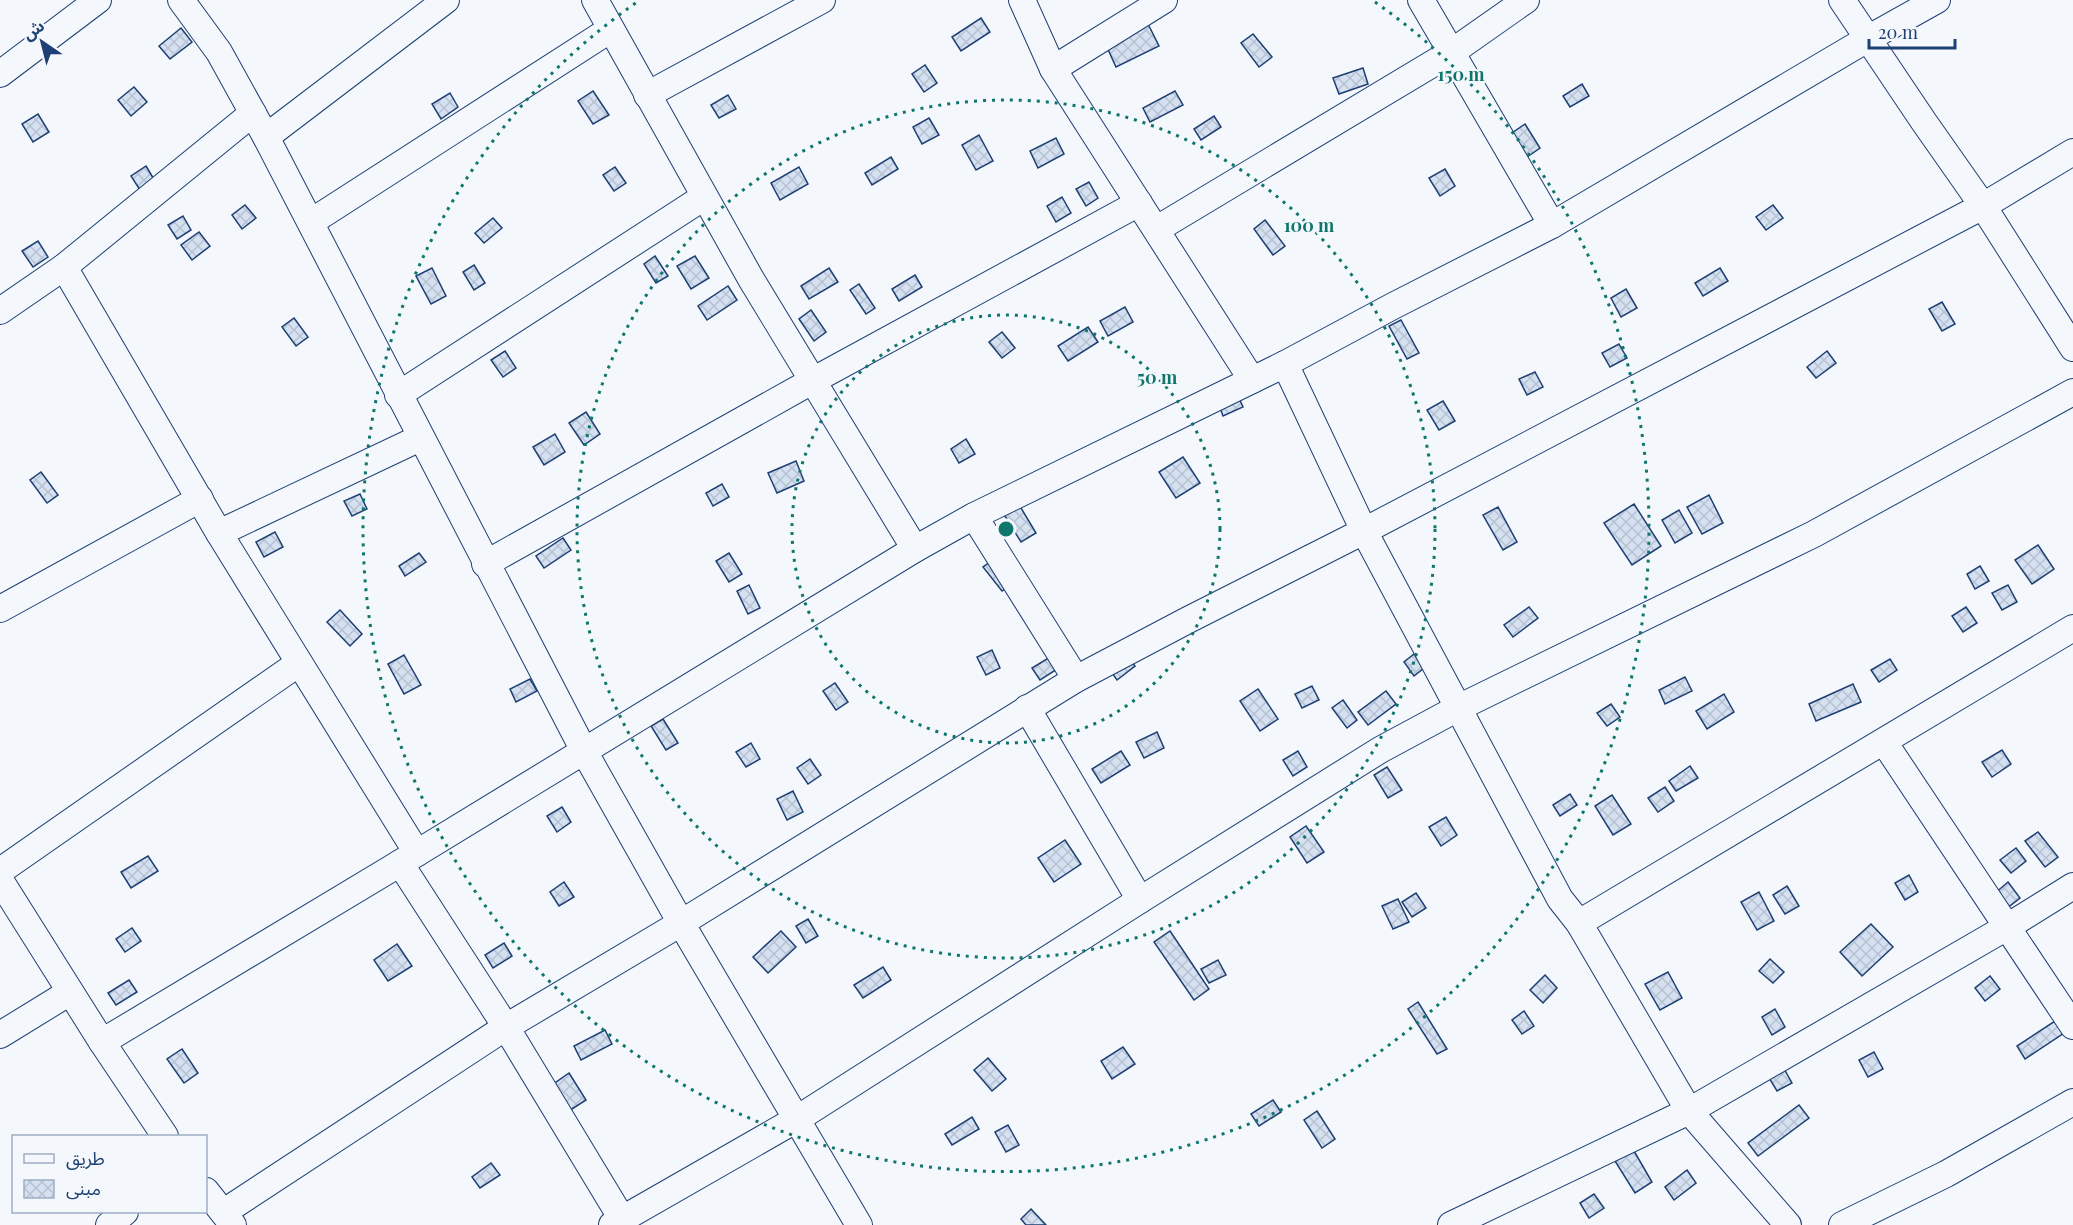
<svg xmlns="http://www.w3.org/2000/svg" width="2073" height="1225" font-family="'Playfair Display','Noto Sans Arabic',serif">
  <style>
    .building { fill: url(#building-cross-hatch); stroke: #1d3f73; stroke-width: 1.5 }
    .lines { fill: none; stroke-linecap: round; stroke-linejoin: round }
    .minor-casing { stroke: #1d3f73; stroke-width: 28 }
    .minor { stroke: #f4f7fb; stroke-width: 26 }
    .ring { fill: none; stroke: #0f766e; stroke-width: 3; stroke-dasharray: 3 6 }
    .centre { fill: #0f766e; stroke: #f4f7fb; stroke-width: 3 }
    .ring-label { font-size: 18px; text-anchor: middle; font-weight: bold; fill: #0f766e; stroke: #f4f7fb; stroke-width: 4.5; stroke-linejoin: round; paint-order: stroke }
  </style>
  <defs>
    <pattern id="building-cross-hatch" width="8" height="8" patternUnits="userSpaceOnUse" patternTransform="scale(1.5)"><rect width="8" height="8" fill="#d5e0f0"/><path d="M0 0l8 8M0 8l8-8" fill="none" stroke="#b6c1d1"/></pattern>
  </defs>
  <rect width="100%" height="100%" fill="#f4f7fb"/>
  <g class="building">
    <path d="M981,18L990,32L961,51L952,37Z"/>
    <path d="M1148,24L1159,46L1116,67L1106,45Z"/>
    <path d="M181,28L192,42L170,59L159,46Z"/>
    <path d="M1253,34L1272,57L1259,67L1241,43Z"/>
    <path d="M925,65L937,83L924,92L912,74Z"/>
    <path d="M1363,68L1368,84L1339,94L1333,78Z"/>
    <path d="M1582,84L1589,96L1570,107L1563,96Z"/>
    <path d="M134,87L147,102L131,116L118,100Z"/>
    <path d="M593,91L609,115L593,124L578,101Z"/>
    <path d="M1175,91L1183,105L1150,122L1143,108Z"/>
    <path d="M450,93L458,107L441,119L432,104Z"/>
    <path d="M728,95L736,109L719,118L711,105Z"/>
    <path d="M38,114L49,132L33,142L22,124Z"/>
    <path d="M1214,116L1221,127L1201,140L1194,129Z"/>
    <path d="M929,118L939,135L922,144L913,127Z"/>
    <path d="M1525,124L1540,148L1527,157L1512,133Z"/>
    <path d="M979,135L993,161L976,170L962,145Z"/>
    <path d="M1056,138L1064,154L1038,168L1030,151Z"/>
    <path d="M891,157L898,169L872,185L865,173Z"/>
    <path d="M146,166L155,181L140,190L131,176Z"/>
    <path d="M615,167L626,183L614,191L603,175Z"/>
    <path d="M799,167L808,184L780,200L771,183Z"/>
    <path d="M1445,169L1455,186L1440,196L1429,178Z"/>
    <path d="M1089,182L1098,198L1086,206L1076,189Z"/>
    <path d="M1062,197L1071,213L1056,222L1047,206Z"/>
    <path d="M245,205L256,218L242,229L232,215Z"/>
    <path d="M1773,205L1783,218L1766,230L1756,217Z"/>
    <path d="M183,216L191,230L177,239L168,225Z"/>
    <path d="M493,218L502,228L484,243L475,233Z"/>
    <path d="M1265,220L1285,246L1273,255L1254,229Z"/>
    <path d="M199,232L210,246L192,260L181,245Z"/>
    <path d="M38,241L48,257L33,267L22,251Z"/>
    <path d="M655,256L668,276L656,283L644,264Z"/>
    <path d="M695,256L709,278L691,289L677,266Z"/>
    <path d="M474,265L485,283L474,290L463,272Z"/>
    <path d="M432,268L446,296L431,304L416,276Z"/>
    <path d="M829,268L838,282L809,299L801,286Z"/>
    <path d="M1720,268L1728,281L1703,296L1695,283Z"/>
    <path d="M915,275L922,287L899,301L892,289Z"/>
    <path d="M859,284L875,308L866,314L850,290Z"/>
    <path d="M728,286L737,300L707,320L698,306Z"/>
    <path d="M1626,289L1637,308L1621,317L1611,298Z"/>
    <path d="M1942,302L1955,324L1942,331L1929,309Z"/>
    <path d="M1125,307L1133,322L1108,336L1100,321Z"/>
    <path d="M811,310L826,332L814,341L799,319Z"/>
    <path d="M294,318L308,337L296,346L282,327Z"/>
    <path d="M1401,320L1419,353L1407,359L1389,326Z"/>
    <path d="M1088,327L1098,342L1068,361L1058,346Z"/>
    <path d="M1002,332L1015,348L1002,358L989,342Z"/>
    <path d="M1619,344L1627,358L1610,367L1602,353Z"/>
    <path d="M505,351L516,368L503,377L491,360Z"/>
    <path d="M1827,351L1836,363L1816,378L1807,367Z"/>
    <path d="M1535,372L1543,387L1527,395L1519,379Z"/>
    <path d="M1237,394L1243,407L1223,416L1218,402Z"/>
    <path d="M1443,401L1455,421L1439,430L1427,410Z"/>
    <path d="M586,412L600,434L584,445L569,423Z"/>
    <path d="M555,434L565,452L544,465L533,447Z"/>
    <path d="M966,439L975,454L959,463L951,449Z"/>
    <path d="M1183,457L1200,483L1176,498L1159,472Z"/>
    <path d="M796,461L804,481L777,493L768,473Z"/>
    <path d="M41,472L58,495L47,503L30,480Z"/>
    <path d="M722,484L729,497L713,506L706,493Z"/>
    <path d="M360,494L367,509L352,516L344,501Z"/>
    <path d="M1709,495L1723,523L1702,534L1687,507Z"/>
    <path d="M1018,503L1036,533L1021,542L1003,513Z"/>
    <path d="M1634,504L1661,546L1632,565L1604,523Z"/>
    <path d="M1498,507L1517,542L1503,550L1483,515Z"/>
    <path d="M1679,510L1692,533L1675,543L1662,520Z"/>
    <path d="M275,532L283,547L264,557L256,542Z"/>
    <path d="M563,538L571,550L544,568L536,556Z"/>
    <path d="M2038,545L2054,569L2032,584L2015,560Z"/>
    <path d="M419,553L426,562L405,576L399,566Z"/>
    <path d="M729,553L742,574L729,582L716,561Z"/>
    <path d="M993,560L1012,584L1002,591L983,567Z"/>
    <path d="M1980,566L1989,581L1975,589L1967,574Z"/>
    <path d="M749,585L760,608L748,614L737,591Z"/>
    <path d="M2008,585L2017,602L2002,610L1992,593Z"/>
    <path d="M1529,607L1538,618L1513,637L1504,625Z"/>
    <path d="M1966,607L1977,623L1963,632L1952,616Z"/>
    <path d="M340,610L362,634L350,646L327,622Z"/>
    <path d="M992,650L1000,668L986,675L977,657Z"/>
    <path d="M1055,654L1062,666L1040,680L1032,668Z"/>
    <path d="M1414,654L1424,668L1414,676L1404,662Z"/>
    <path d="M404,655L421,685L404,694L388,664Z"/>
    <path d="M1128,657L1135,666L1117,680L1110,670Z"/>
    <path d="M1890,659L1897,670L1879,682L1871,670Z"/>
    <path d="M1685,677L1692,691L1665,704L1659,690Z"/>
    <path d="M530,679L537,691L516,702L510,689Z"/>
    <path d="M835,683L848,702L836,710L823,691Z"/>
    <path d="M1853,684L1861,702L1816,721L1809,704Z"/>
    <path d="M1312,686L1319,700L1302,708L1295,694Z"/>
    <path d="M1258,689L1278,719L1260,731L1240,701Z"/>
    <path d="M1386,691L1396,704L1368,725L1358,712Z"/>
    <path d="M1724,694L1734,712L1707,729L1696,711Z"/>
    <path d="M1343,700L1357,720L1347,728L1332,708Z"/>
    <path d="M1611,704L1620,717L1607,726L1597,713Z"/>
    <path d="M663,719L678,743L666,750L651,726Z"/>
    <path d="M1157,732L1164,748L1144,758L1136,742Z"/>
    <path d="M751,743L760,759L746,767L736,752Z"/>
    <path d="M2002,750L2011,764L1992,777L1982,762Z"/>
    <path d="M1121,751L1130,765L1101,783L1092,769Z"/>
    <path d="M1298,751L1307,767L1293,776L1283,760Z"/>
    <path d="M810,759L821,775L808,784L797,768Z"/>
    <path d="M1690,766L1698,778L1676,791L1669,781Z"/>
    <path d="M1387,767L1402,790L1388,798L1374,775Z"/>
    <path d="M1665,787L1674,801L1658,812L1648,798Z"/>
    <path d="M793,791L803,812L787,820L777,799Z"/>
    <path d="M1570,794L1577,805L1560,816L1553,805Z"/>
    <path d="M1612,795L1631,824L1613,835L1595,806Z"/>
    <path d="M562,807L571,822L557,832L547,816Z"/>
    <path d="M1446,817L1457,835L1441,846L1429,827Z"/>
    <path d="M1306,826L1324,852L1307,863L1290,837Z"/>
    <path d="M2038,832L2058,857L2045,867L2025,841Z"/>
    <path d="M1065,840L1081,864L1054,882L1038,858Z"/>
    <path d="M2016,848L2026,861L2011,873L2000,860Z"/>
    <path d="M148,856L158,871L131,888L121,872Z"/>
    <path d="M1909,875L1918,892L1905,900L1895,883Z"/>
    <path d="M564,882L574,897L559,906L550,892Z"/>
    <path d="M2008,882L2020,898L2006,909L1994,894Z"/>
    <path d="M1787,886L1799,906L1785,914L1773,895Z"/>
    <path d="M1759,892L1774,921L1757,930L1741,902Z"/>
    <path d="M1416,893L1426,908L1412,917L1402,902Z"/>
    <path d="M1398,899L1409,922L1393,929L1382,906Z"/>
    <path d="M808,919L818,936L806,943L796,926Z"/>
    <path d="M1871,924L1893,947L1862,976L1840,952Z"/>
    <path d="M132,928L141,941L125,952L116,939Z"/>
    <path d="M781,931L796,947L768,973L753,957Z"/>
    <path d="M1170,931L1209,989L1194,1000L1154,942Z"/>
    <path d="M504,943L512,956L493,968L485,955Z"/>
    <path d="M397,944L412,966L388,981L374,960Z"/>
    <path d="M1770,959L1784,972L1773,983L1759,971Z"/>
    <path d="M1218,960L1226,975L1209,983L1201,969Z"/>
    <path d="M883,967L891,980L863,998L854,985Z"/>
    <path d="M1668,972L1682,998L1660,1010L1645,984Z"/>
    <path d="M1545,975L1557,988L1543,1003L1530,990Z"/>
    <path d="M1990,976L2000,989L1985,1001L1975,988Z"/>
    <path d="M129,980L137,992L116,1005L108,993Z"/>
    <path d="M1418,1002L1447,1049L1437,1054L1408,1009Z"/>
    <path d="M1775,1009L1785,1027L1772,1035L1762,1017Z"/>
    <path d="M1524,1011L1534,1026L1522,1034L1512,1020Z"/>
    <path d="M2055,1021L2064,1033L2025,1059L2017,1046Z"/>
    <path d="M605,1030L612,1044L581,1060L574,1046Z"/>
    <path d="M1123,1047L1135,1064L1112,1079L1101,1061Z"/>
    <path d="M182,1049L198,1073L184,1083L167,1059Z"/>
    <path d="M1874,1052L1883,1069L1868,1077L1859,1060Z"/>
    <path d="M988,1058L1006,1079L992,1091L974,1070Z"/>
    <path d="M1783,1067L1792,1083L1777,1091L1768,1076Z"/>
    <path d="M569,1073L586,1100L569,1111L552,1085Z"/>
    <path d="M1273,1100L1281,1112L1259,1126L1251,1114Z"/>
    <path d="M1799,1105L1809,1118L1758,1156L1748,1143Z"/>
    <path d="M1317,1111L1335,1139L1322,1148L1304,1120Z"/>
    <path d="M972,1117L979,1129L952,1145L945,1134Z"/>
    <path d="M1008,1125L1019,1145L1006,1152L995,1132Z"/>
    <path d="M1634,1151L1652,1182L1635,1193L1615,1161Z"/>
    <path d="M491,1163L500,1175L480,1188L472,1177Z"/>
    <path d="M1687,1170L1696,1183L1674,1200L1665,1187Z"/>
    <path d="M1594,1194L1604,1208L1589,1218L1580,1203Z"/>
    <path d="M1031,1209L1046,1225H1026L1021,1219Z"/>
  </g>
  <g class="lines">
    <defs>
      <g id="minor">
        <path d="M181,0L219,52L266,137L584,751L681,923L859,1225"/>
        <path d="M595,0L751,279L915,549"/>
        <path d="M1022,0L1053,69L1252,380"/>
        <path d="M1421,0L1552,225"/>
        <path d="M1842,0L1924,122L1983,206L2073,348"/>
        <path d="M1053,69L1164,0"/>
        <path d="M0,74L98,0"/>
        <path d="M647,95L822,0"/>
        <path d="M266,137L446,0"/>
        <path d="M311,222L611,29"/>
        <path d="M1157,229L1452,52L1526,0"/>
        <path d="M64,267L219,533L417,853"/>
        <path d="M0,311L64,267L253,113"/>
        <path d="M1285,364L1364,531L1560,899L1579,923L1689,1111L1788,1225"/>
        <path d="M398,395L704,197"/>
        <path d="M974,516L1076,679"/>
        <path d="M219,533L420,438"/>
        <path d="M485,564L812,381L1139,203"/>
        <path d="M0,609L200,499"/>
        <path d="M1027,708L1140,900"/>
        <path d="M1884,742L2073,1026"/>
        <path d="M400,863L506,1027L622,1219"/>
        <path d="M0,871L299,663"/>
        <path d="M0,880L102,1042L165,1136"/>
        <path d="M1579,923L2073,628"/>
        <path d="M0,1035L70,992"/>
        <path d="M102,1042L417,853L915,549L974,516L1285,364L1393,306L1552,225L1869,38L1937,0"/>
        <path d="M206,1191L233,1225"/>
        <path d="M224,1212L506,1027L681,923L1076,679L1188,620L1364,531L1983,206L2073,152"/>
        <path d="M109,1225L125,1212"/>
        <path d="M612,1225L797,1119L1140,900L1380,750L1458,708L1814,534L2073,392"/>
        <path d="M1451,1225L1689,1111L2007,927L2073,886"/>
        <path d="M1842,1225L1946,1174L2073,1102"/>
      </g>
    </defs>
    <use href="#minor" class="minor-casing"/>
    <use href="#minor" class="minor"/>
  </g>
  <g class="ring">
    <circle cx="1006" cy="529" r="214"/>
    <circle cx="1006" cy="529" r="429"/>
    <path d="M1375 2A643 643 0 1 1 637 2"/>
  </g>
  <circle cx="1006" cy="529" r="9" class="centre"/>
  <g class="ring-label">
    <text x="1461" y="81">150 m</text>
    <text x="1309" y="232">100 m</text>
    <text x="1157" y="384">50 m</text>
  </g>
  <rect x="12" y="1135" width="195" height="78" fill="#f4f7fb" stroke="#9eadc5" stroke-width="1.5"/>
  <rect x="24" y="1154" width="30" height="9" fill="#f4f7fb" stroke="#9eadc5" stroke-width="1.5"/>
  <text x="66" y="1165" font-size="18" fill="#1d3f73">طريق</text>
  <rect x="24" y="1180" width="30" height="18" fill="url(#building-cross-hatch)" stroke="#9eadc5" stroke-width="1.5"/>
  <text x="66" y="1195" font-size="18" fill="#1d3f73">مبنى</text>
  <g transform="translate(42 42) rotate(325)" stroke="#f4f7fb" stroke-width="4.5" paint-order="stroke">
  <path d="M0-4.5L10 22L0 15L-10 22Z" fill="#1d3f73"/>
  <text y="-9" font-size="16" font-weight="bold" text-anchor="middle" fill="#1d3f73">ش</text>
  </g>
  <path d="M1869 39v9h86v-9" fill="none" stroke="#1d3f73" stroke-width="3"/>
  <text x="1878" y="39" font-size="18" fill="#1d3f73" stroke="#f4f7fb" stroke-width="4.5" paint-order="stroke">20 m</text>
</svg>
